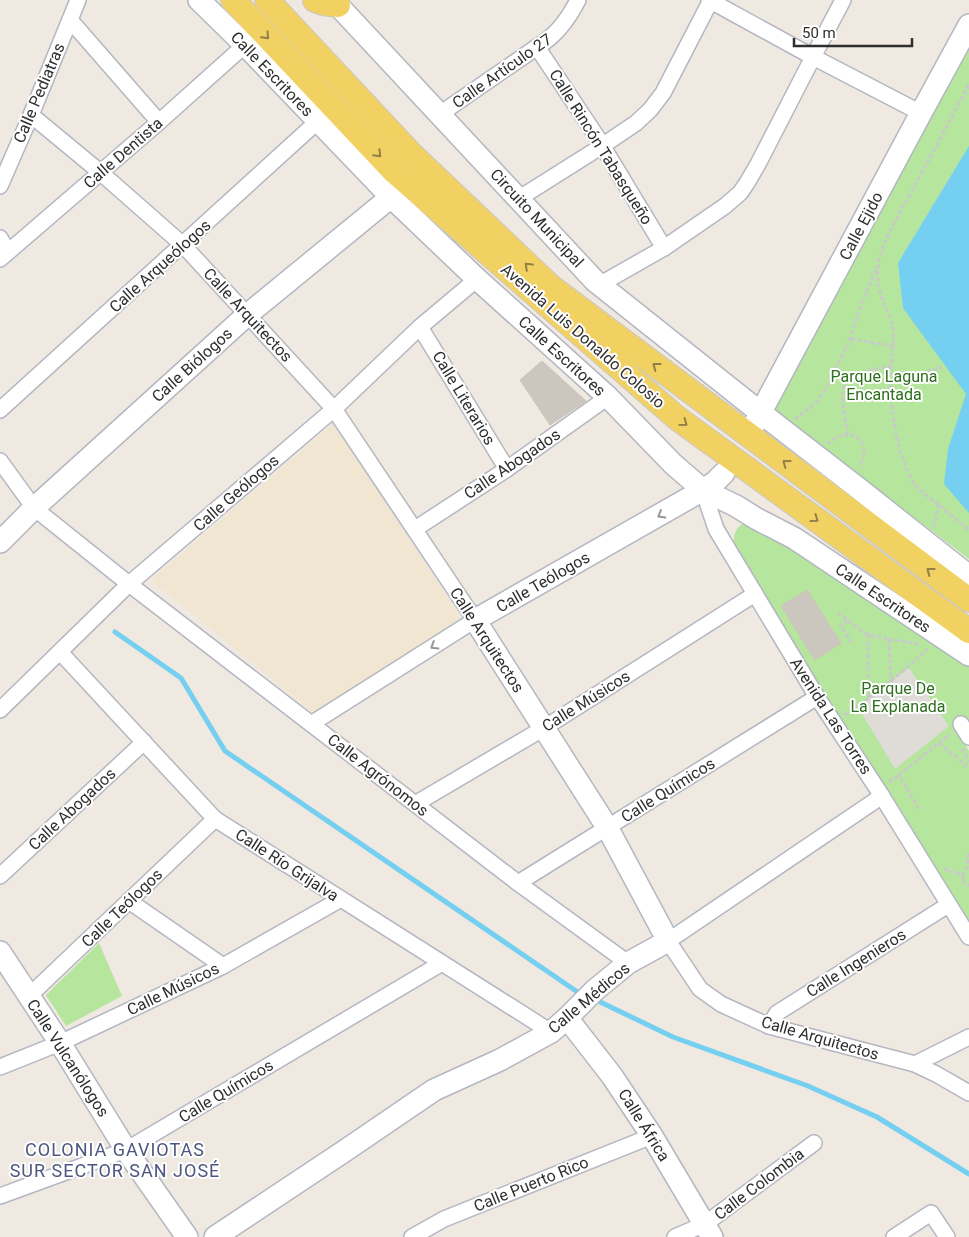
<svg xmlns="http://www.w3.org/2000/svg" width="969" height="1237" font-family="Roboto,sans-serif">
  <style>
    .education { fill: #f0e6d1 }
    .green { fill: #b6e59e }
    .plaza { fill: #dfdcd8 }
    .water { fill: #75cff0 }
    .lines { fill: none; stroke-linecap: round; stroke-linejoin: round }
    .stream { stroke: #75cff0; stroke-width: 5 }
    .building { fill: #cbc7bf; stroke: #cbc5ba }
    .street-casing { stroke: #b4b7c1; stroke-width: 18 }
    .secondary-casing { stroke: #b4b7c1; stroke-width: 24 }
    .primary-casing { stroke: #c9c9c9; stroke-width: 26 }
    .path { stroke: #c9c9c9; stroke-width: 3; stroke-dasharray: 4 2.5; stroke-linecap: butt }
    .street { stroke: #fff; stroke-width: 15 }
    .secondary { stroke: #fff; stroke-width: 21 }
    .primary { stroke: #f2d163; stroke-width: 24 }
    .oneway { stroke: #908048 }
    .oneway2 { stroke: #969696 }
    .labels { text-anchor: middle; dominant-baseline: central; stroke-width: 4; stroke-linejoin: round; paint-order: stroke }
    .street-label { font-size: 16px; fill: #2e2e2e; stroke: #fff }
    .park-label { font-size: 16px; fill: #2c6e1b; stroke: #fff }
    .neighbourhood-label { font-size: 18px; letter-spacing: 1px; fill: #4d5680; stroke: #fff }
  </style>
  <rect width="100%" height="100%" fill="#efe9e1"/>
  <path class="education" d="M334,423L461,618L314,713L151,580Z"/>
  <g class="green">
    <path d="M969,49V559L773,410L899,174Z"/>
    <path d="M749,522L755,524L969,665V720L955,728L969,751V929L865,764L734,546C733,534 736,524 749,522Z"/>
    <path d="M99,943L122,996L66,1026L46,995Z"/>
  </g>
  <path class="plaza" d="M909,668L949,726L895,769L858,707Z"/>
  <path class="water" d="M969,146V513L944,484L948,449L966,394L903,308L898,263Z"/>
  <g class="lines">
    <g class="stream">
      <path d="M115,632L181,678L225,751L576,991L584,995"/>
      <path d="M594,999L673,1037L808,1086L877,1117L969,1174"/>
    </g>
  </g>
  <g class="building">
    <path d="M542,361L586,401L550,425L520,380Z"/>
    <path d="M807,590L841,643L815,660L781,606Z"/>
  </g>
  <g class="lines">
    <defs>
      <g id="street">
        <path d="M709,0L813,57L921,113"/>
        <path d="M70,20L159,122"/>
        <path d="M537,47L597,137L664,248"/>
        <path d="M440,114L537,47C556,36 568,20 578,0"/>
        <path d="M31,115L100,172L183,245L334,409L475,620L311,724"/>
        <path d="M0,186L31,115L78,0"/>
        <path d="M518,199L602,146L636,123L650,110L663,93L711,0"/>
        <path d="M0,238L8,252"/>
        <path d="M0,259L159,122L245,45"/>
        <path d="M599,285L664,248L725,206L740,193L747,183L758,164L813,57L843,0"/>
        <path d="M420,327L507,469"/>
        <path d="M0,410L318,121"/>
        <path d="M0,461L34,508L129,584L518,883L628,963"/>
        <path d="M703,490L716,529L817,697L878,790L969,937"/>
        <path d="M415,529L507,469L608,397"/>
        <path d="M60,652L215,819L551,1032"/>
        <path d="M0,710L129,584L334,409L420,327L477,279"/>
        <path d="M961,724L969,737"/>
        <path d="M882,796L668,941L700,989L721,1004L769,1026L915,1064L936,1074L969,1093"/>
        <path d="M415,804L544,728L755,594"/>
        <path d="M0,876L144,742"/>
        <path d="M518,883L817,697"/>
        <path d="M129,901L223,966"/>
        <path d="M29,996L215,819"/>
        <path d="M769,1026L777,1013L948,905"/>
        <path d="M915,1064L969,1037"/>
        <path d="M0,1067L60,1043L223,966L341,899"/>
        <path d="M0,1196L126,1150L442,963"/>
        <path d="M412,1237L444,1219L652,1136"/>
        <path d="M675,1237L705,1224L814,1143"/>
        <path d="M894,1237L931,1213L947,1237"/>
      </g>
      <g id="secondary">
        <path d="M199,0L245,45L391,197L477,279L608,397L673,464L703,490L736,506L757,519L794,538L969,655"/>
        <path d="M333,0L595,281L761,413L858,488L969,576"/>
        <path d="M755,423L921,113L969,25"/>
        <path d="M0,542L34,508L247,315L391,197"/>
        <path d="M0,952L60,1043L126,1150L187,1237"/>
        <path d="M567,1018L612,1076L652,1136L712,1237"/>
        <path d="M215,1237L346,1150L434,1090L500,1060L551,1032L567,1018L595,990L628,963L668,941L607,827L475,620L703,490L715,482L724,473"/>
      </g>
      <g id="primary">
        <path d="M233,0L394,171L677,418L969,631"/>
        <path d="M267,0L411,154L551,287L969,600"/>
        <path d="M315,0L323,3L338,5"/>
      </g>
    </defs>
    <use href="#street" class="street-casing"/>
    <use href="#secondary" class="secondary-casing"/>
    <use href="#primary" class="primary-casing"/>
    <g class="path">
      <path d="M969,85L888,235C877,262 873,273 883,301C887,311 892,320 893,330C894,348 890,366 890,384C890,409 900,467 916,486C922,493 930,498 936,503C947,512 958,521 969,530"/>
      <path d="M851,339L893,346"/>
      <path d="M890,383L942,367"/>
      <path d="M795,419L812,406L823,394L849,342L862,302L876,269"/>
      <path d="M848,434C846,423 841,402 843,392C845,372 876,369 891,366"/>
      <path d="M827,444C836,437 847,431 857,437C861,440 863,443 864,447C865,453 862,461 860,467"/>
      <path d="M934,527L939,505"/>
      <path d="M838,613L868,635"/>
      <path d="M848,621L840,625L852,643"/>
      <path d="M889,639L919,644"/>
      <path d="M869,697L868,635L889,639L891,682"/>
      <path d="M844,715C875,696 901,673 928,649"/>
      <path d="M939,743L969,768"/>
      <path d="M962,749L969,762"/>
      <path d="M889,782L899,775"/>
      <path d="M919,809L899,775L950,734"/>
      <path d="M944,869L963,875L967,868L969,851"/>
      <path d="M963,875L962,881L969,886"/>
    </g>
    <use href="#street" class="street"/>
    <use href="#secondary" class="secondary"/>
    <use href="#primary" class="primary"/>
  </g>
  <defs><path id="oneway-chevron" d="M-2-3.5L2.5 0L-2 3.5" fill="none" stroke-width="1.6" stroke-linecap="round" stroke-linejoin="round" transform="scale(1.25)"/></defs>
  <g class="oneway">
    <use href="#oneway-chevron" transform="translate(266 36) rotate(47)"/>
    <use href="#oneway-chevron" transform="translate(378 154) rotate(47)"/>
    <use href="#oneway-chevron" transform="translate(528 266) rotate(-136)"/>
    <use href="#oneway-chevron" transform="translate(656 366) rotate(-143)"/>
    <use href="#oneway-chevron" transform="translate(684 423) rotate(36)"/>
    <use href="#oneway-chevron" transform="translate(786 463) rotate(-143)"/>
    <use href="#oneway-chevron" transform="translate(815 519) rotate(36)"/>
    <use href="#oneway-chevron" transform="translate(930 571) rotate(-143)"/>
  </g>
  <g class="oneway2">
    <use href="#oneway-chevron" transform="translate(661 515) rotate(150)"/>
    <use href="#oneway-chevron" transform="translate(434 646) rotate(148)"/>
  </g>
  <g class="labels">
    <g class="street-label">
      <text transform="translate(502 71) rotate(-35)">Calle Artículo 27</text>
      <text transform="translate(272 74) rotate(46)">Calle Escritores</text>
      <text transform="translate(39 93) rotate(-67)">Calle Pediatras</text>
      <text transform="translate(601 147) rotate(58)">Calle Rincón Tabasqueño</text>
      <text transform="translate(123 153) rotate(-41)">Calle Dentista</text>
      <text transform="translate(537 218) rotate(47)">Circuito Municipal</text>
      <text transform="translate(861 226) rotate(-62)">Calle Ejido</text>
      <text transform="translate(160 266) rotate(-42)">Calle Arqueólogos</text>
      <text transform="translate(248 315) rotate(47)">Calle Arquitectos</text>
      <text transform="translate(583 336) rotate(41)">Avenida Luis Donaldo Colosio</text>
      <text transform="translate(562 356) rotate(42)">Calle Escritores</text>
      <text transform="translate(192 365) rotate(-42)">Calle Biólogos</text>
      <text transform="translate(464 398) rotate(59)">Calle Literarios</text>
      <text transform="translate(512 464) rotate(-34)">Calle Abogados</text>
      <text transform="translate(236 493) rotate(-41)">Calle Geólogos</text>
      <text transform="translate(543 582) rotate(-30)">Calle Teólogos</text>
      <text transform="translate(883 598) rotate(34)">Calle Escritores</text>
      <text transform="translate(487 640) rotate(57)">Calle Arquitectos</text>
      <text transform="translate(586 701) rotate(-32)">Calle Músicos</text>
      <text transform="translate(831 716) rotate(57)">Avenida Las Torres</text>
      <text transform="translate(378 775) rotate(38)">Calle Agrónomos</text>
      <text transform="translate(668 790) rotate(-32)">Calle Químicos</text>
      <text transform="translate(72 809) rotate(-43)">Calle Abogados</text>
      <text transform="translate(287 865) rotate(33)">Calle Río Grijalva</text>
      <text transform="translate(122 908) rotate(-44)">Calle Teólogos</text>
      <text transform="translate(856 963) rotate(-32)">Calle Ingenieros</text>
      <text transform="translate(173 989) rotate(-26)">Calle Músicos</text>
      <text transform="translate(589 998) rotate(-40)">Calle Médicos</text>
      <text transform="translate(820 1038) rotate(16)">Calle Arquitectos</text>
      <text transform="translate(68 1058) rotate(57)">Calle Vulcanólogos</text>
      <text transform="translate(226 1091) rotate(-31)">Calle Químicos</text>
      <text transform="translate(644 1125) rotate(58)">Calle África</text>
      <text transform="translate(531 1184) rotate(-22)">Calle Puerto Rico</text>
      <text transform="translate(759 1184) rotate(-37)">Calle Colombia</text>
    </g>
    <g class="park-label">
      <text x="884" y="376">Parque Laguna<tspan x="884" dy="18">Encantada</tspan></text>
      <text x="898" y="688">Parque De<tspan x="898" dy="18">La Explanada</tspan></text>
    </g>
    <g class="neighbourhood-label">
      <text x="115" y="1149">COLONIA GAVIOTAS<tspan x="115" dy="21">SUR SECTOR SAN JOSÉ</tspan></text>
    </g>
  </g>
  <path d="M794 38v8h118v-8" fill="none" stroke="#2e2e2e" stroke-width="2.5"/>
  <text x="802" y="38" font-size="15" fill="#2e2e2e" stroke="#ffffff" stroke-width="4" paint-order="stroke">50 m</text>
</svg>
